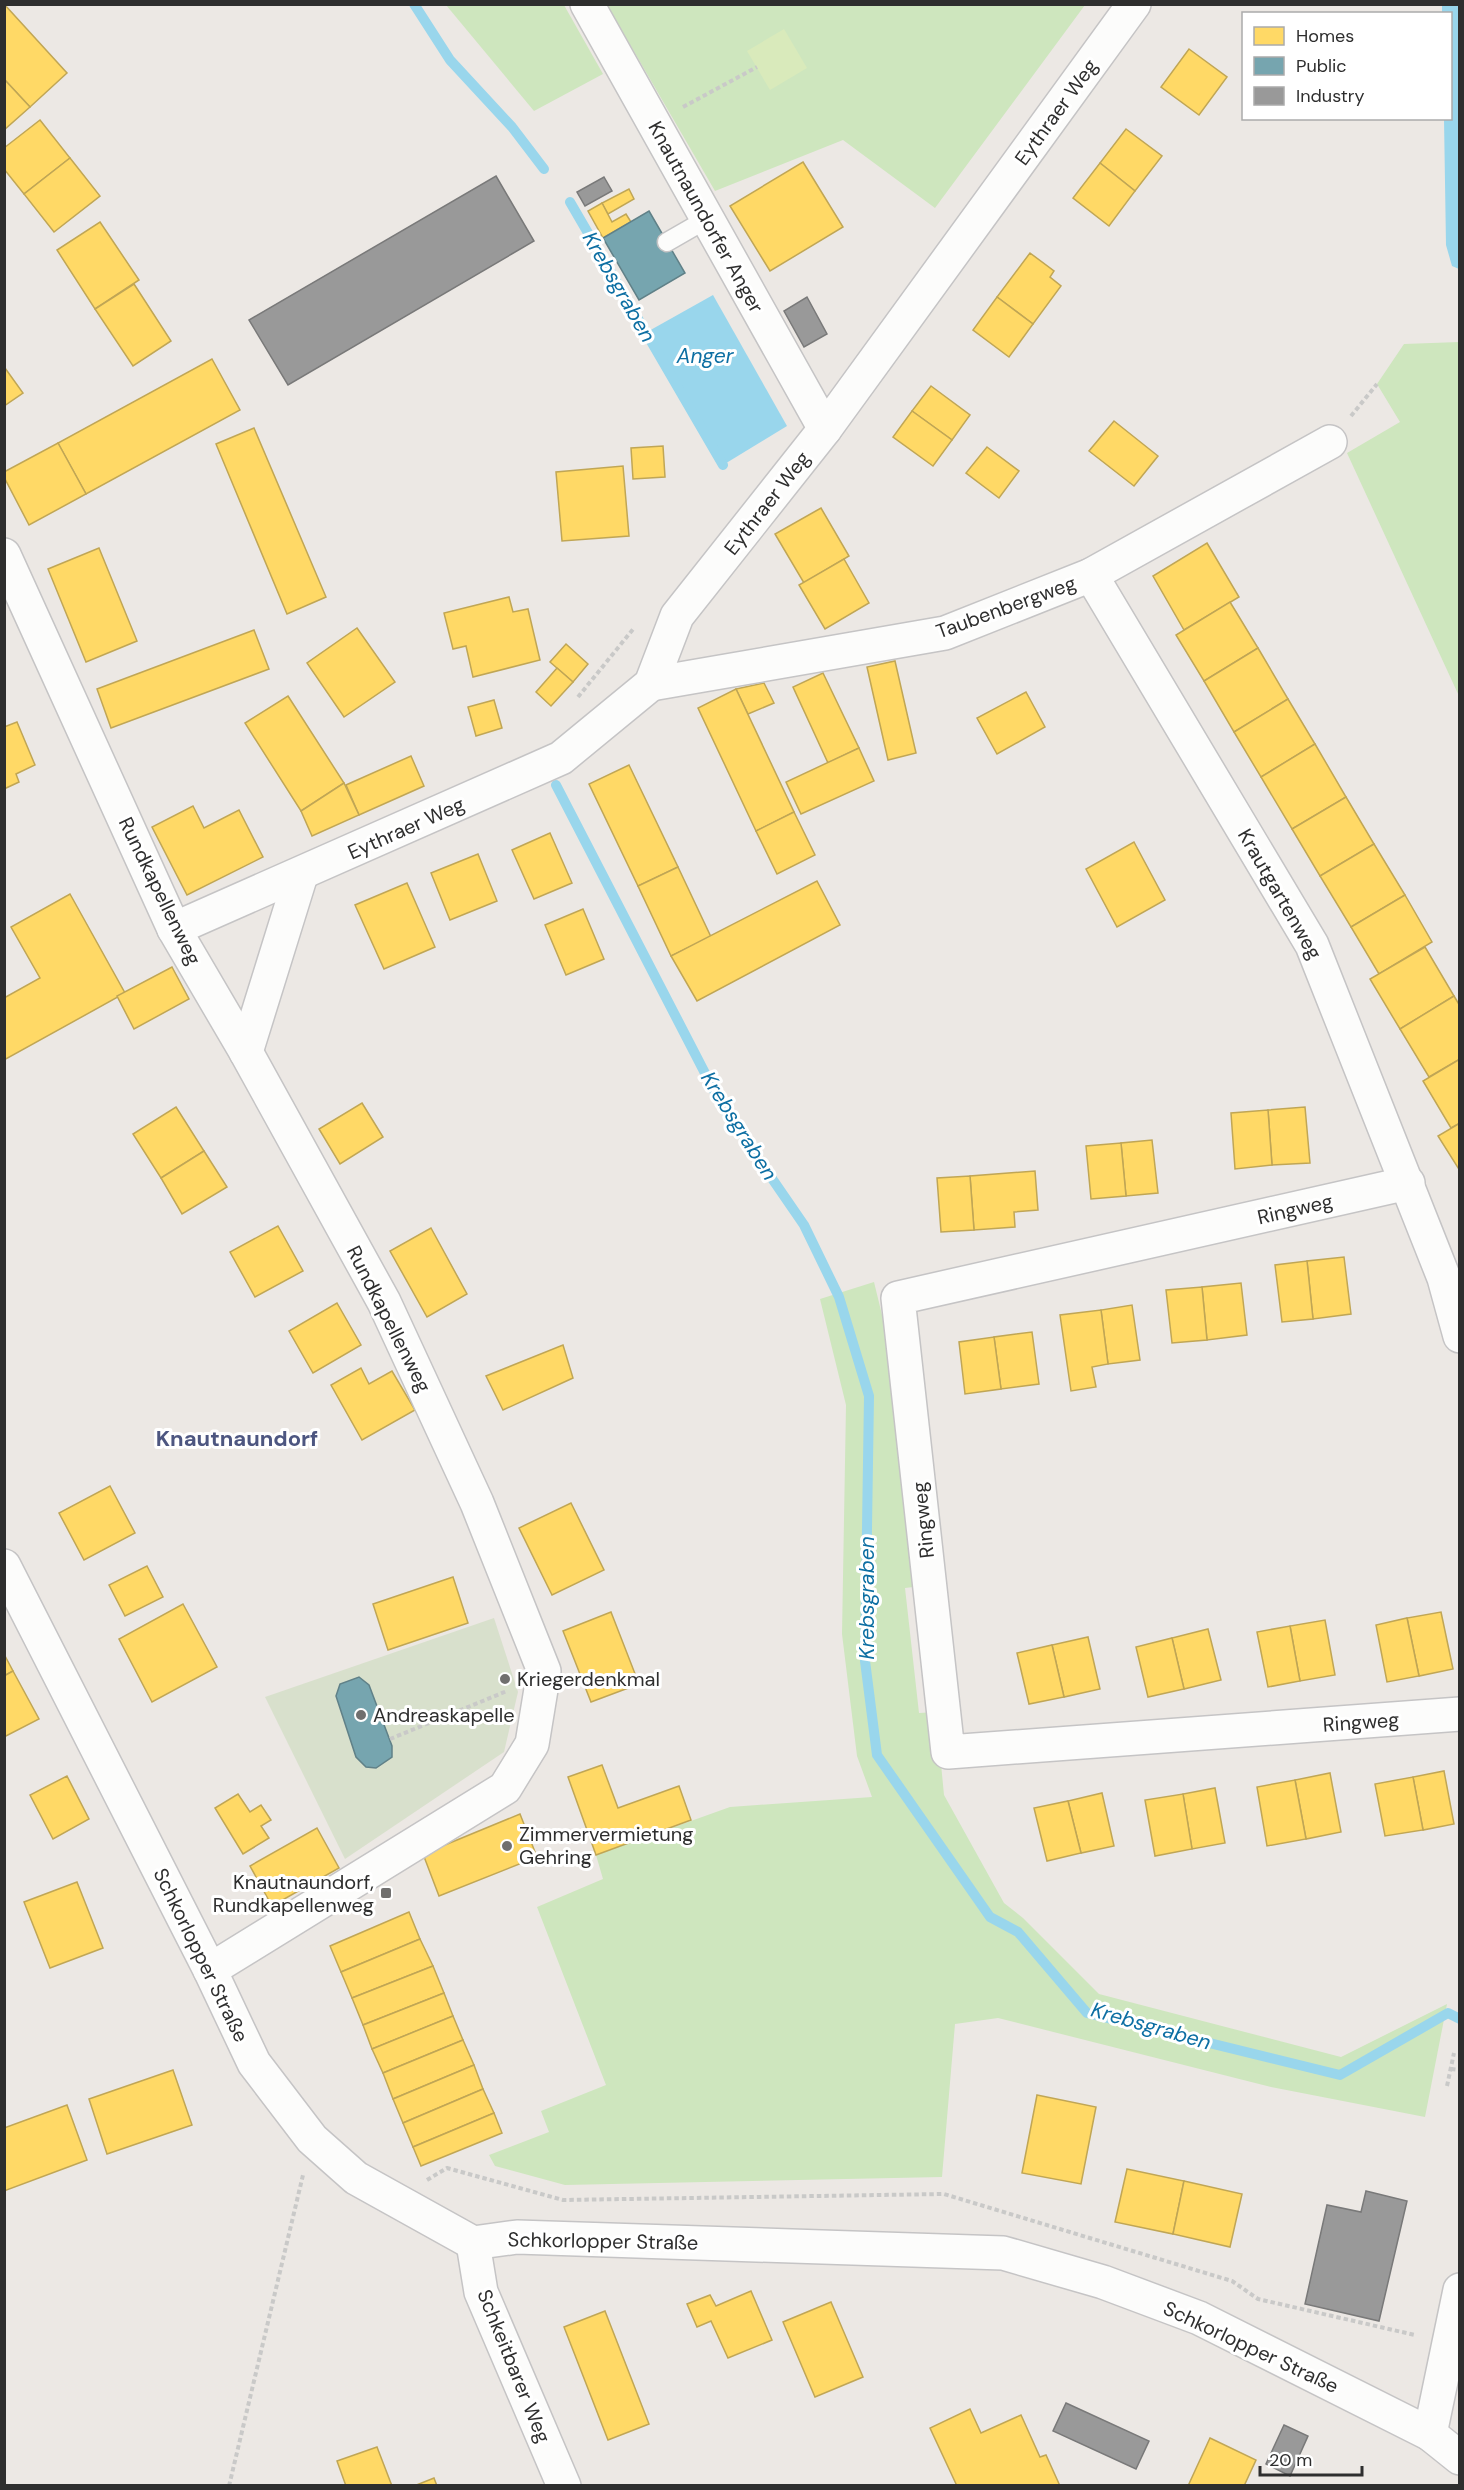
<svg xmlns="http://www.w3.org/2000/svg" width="1464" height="2490" font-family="'DM Sans',sans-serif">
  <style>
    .green { fill: #cee6be }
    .cemetery { fill: #d8e0cc }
    .pitch { fill: #d9eabb }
    .water { fill: #99d6ec }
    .homes { fill: #ffd966; stroke: #c0a655; stroke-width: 1.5 }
    .public { fill: #76a5af; stroke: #608188; stroke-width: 1.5 }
    .industry { fill: #999; stroke: #797979; stroke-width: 1.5 }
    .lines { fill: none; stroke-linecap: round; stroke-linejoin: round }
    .stream { stroke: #99d6ec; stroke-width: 10 }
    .lane-casing { stroke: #c5c4c5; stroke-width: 21 }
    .street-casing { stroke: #c5c4c5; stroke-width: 36 }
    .path { stroke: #c9c9c8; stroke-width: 4; stroke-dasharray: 4.5 3; stroke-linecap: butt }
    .lane { stroke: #fcfcfb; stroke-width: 18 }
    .street { stroke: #fcfcfb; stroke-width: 33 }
    .poi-dot { fill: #706f6e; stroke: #fff; stroke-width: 2 }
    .labels { text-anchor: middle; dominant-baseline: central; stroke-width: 6; stroke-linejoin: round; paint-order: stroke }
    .street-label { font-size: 20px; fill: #2e2e2e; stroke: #fff }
    .poi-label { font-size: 20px; fill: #2e2e2e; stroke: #fff; text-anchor: start }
    .water-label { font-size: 21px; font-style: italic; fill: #0d6fa3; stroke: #fff }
    .quarter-label { font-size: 22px; font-weight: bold; fill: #4d5680; stroke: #fff }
  </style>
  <rect width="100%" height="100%" fill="#ece8e4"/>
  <g class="green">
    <path d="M446,5H564L603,74L534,111Z"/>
    <path d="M607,5H1085L935,208L843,140L715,191Z"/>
    <path d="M1459,342H1460L1459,696L1347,453L1400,422L1377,384L1404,344Z"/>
    <path d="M874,1282L901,1393L922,1586L905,1588L919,1713L936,1712L944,1795L1004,1903L1023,1918L1099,1994L1341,2057L1447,2004L1425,2117L1271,2087L998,2018L955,2024L942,2177L565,2185L495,2166L489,2155L549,2132L541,2111L606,2085L537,1907L603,1879L596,1855L730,1807L872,1797L857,1756L842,1634L846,1405L820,1299Z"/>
  </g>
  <path class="cemetery" d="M494,1618L518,1692L504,1752L345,1859L265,1697Z"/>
  <path class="pitch" d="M784,29L807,68L770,90L747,51Z"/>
  <g class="water">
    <path d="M1442,5H1459V269L1452,266L1446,245L1444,119L1450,118V14L1442,13Z"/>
    <path d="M713,295L787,426L723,465L647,332Z"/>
  </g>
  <g class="homes">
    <path d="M4,4L67,73L30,107L4,79Z"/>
    <path d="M1189,49L1227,77L1199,115L1161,87Z"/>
    <path d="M4,79L30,107L4,130Z"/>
    <path d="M40,120L70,158L24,194L4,169V148Z"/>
    <path d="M1126,129L1162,156L1135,191L1100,163Z"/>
    <path d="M70,158L100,196L54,232L24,194Z"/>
    <path d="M803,162L843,227L770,271L730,206Z"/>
    <path d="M1100,163L1135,191L1109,226L1073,198Z"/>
    <path d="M629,189L634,199L608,214L602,203Z"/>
    <path d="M602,203L612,222L626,214L631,222L603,238L588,211Z"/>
    <path d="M100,222L139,280L95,309L57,250Z"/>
    <path d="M1030,253L1054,271L1050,277L1061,286L1033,324L997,297Z"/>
    <path d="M134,284L171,341L133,366L95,309Z"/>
    <path d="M997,297L1033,324L1009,357L973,330Z"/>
    <path d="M212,359L240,410L86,494L58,443Z"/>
    <path d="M5,368L23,393L4,406V369Z"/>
    <path d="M931,386L970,415L952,440L912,411Z"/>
    <path d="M912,411L952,440L933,466L893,437Z"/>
    <path d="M1114,421L1158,456L1134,486L1089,451Z"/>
    <path d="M254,428L326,597L287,614L216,444Z"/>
    <path d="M58,443L86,494L29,525L4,477V472Z"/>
    <path d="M663,446L665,477L633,479L631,448Z"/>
    <path d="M987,447L1019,471L999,498L966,473Z"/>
    <path d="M623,466L629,536L562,541L556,472Z"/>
    <path d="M821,508L849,556L804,583L775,534Z"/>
    <path d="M1207,543L1239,597L1184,630L1153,576Z"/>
    <path d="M99,548L137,641L86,662L48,569Z"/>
    <path d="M844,559L869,603L825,629L799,585Z"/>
    <path d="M509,597L513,612L528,609L540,660L473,677L466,646L453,649L444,613Z"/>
    <path d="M1230,602L1258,648L1204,681L1176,635Z"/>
    <path d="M357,628L395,682L344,717L307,663Z"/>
    <path d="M254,630L269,669L111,728L97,689Z"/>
    <path d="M566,644L588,664L573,682L550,662Z"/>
    <path d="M1258,648L1288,699L1234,732L1204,681Z"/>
    <path d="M895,661L916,753L888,760L867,667Z"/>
    <path d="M557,668L573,682L551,706L536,692Z"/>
    <path d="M823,673L859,748L828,763L793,687Z"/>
    <path d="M764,683L774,703L748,714L736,689Z"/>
    <path d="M736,689L794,812L756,831L698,708Z"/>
    <path d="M1026,692L1045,727L997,754L977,718Z"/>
    <path d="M288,696L344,783L301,811L245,723Z"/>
    <path d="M1288,699L1315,744L1261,777L1234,732Z"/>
    <path d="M494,700L502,728L476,736L468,707Z"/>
    <path d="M17,722L35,765L16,774L19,782L4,789V727Z"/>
    <path d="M1315,744L1346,797L1292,829L1261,777Z"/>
    <path d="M859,748L874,781L801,814L786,782Z"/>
    <path d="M411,756L424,786L359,815L346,785Z"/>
    <path d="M629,765L678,867L638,886L589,784Z"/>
    <path d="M344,783L359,815L312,836L301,811Z"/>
    <path d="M1346,797L1374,844L1320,876L1292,829Z"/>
    <path d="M193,806L204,828L239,810L263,857L187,895L152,827Z"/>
    <path d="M794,812L815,855L777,874L756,831Z"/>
    <path d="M550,833L572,883L534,899L512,850Z"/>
    <path d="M1134,842L1165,900L1117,927L1086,869Z"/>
    <path d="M1374,844L1405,895L1351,927L1320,876Z"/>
    <path d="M478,854L497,901L450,920L431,873Z"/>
    <path d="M678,867L711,937L671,956L638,886Z"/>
    <path d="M817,881L840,925L697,1001L671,956Z"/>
    <path d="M407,883L435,947L384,969L355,905Z"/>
    <path d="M70,894L125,993L4,1060V998L40,978L11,927Z"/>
    <path d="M1405,895L1432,942L1379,974L1351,927Z"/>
    <path d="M583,909L604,959L566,975L545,925Z"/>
    <path d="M1425,947L1454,996L1400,1029L1370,979Z"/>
    <path d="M172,967L189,999L134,1029L117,996Z"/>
    <path d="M1454,996L1460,1006V1059L1429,1077L1400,1029Z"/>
    <path d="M1460,1059V1123L1451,1128L1423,1081Z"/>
    <path d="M362,1103L383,1137L340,1164L319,1129Z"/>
    <path d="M176,1107L204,1151L161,1178L133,1134Z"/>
    <path d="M1305,1107L1310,1163L1272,1165L1268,1110Z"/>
    <path d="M1268,1110L1272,1165L1235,1169L1231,1113Z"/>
    <path d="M1460,1123V1171L1438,1136Z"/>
    <path d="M1152,1140L1158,1193L1126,1196L1121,1143Z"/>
    <path d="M1121,1143L1126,1196L1091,1199L1086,1146Z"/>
    <path d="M204,1151L227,1187L182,1214L161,1178Z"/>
    <path d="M1035,1171L1038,1210L1014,1212L1015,1227L974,1230L970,1176Z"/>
    <path d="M970,1176L974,1230L941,1232L937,1178Z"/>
    <path d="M278,1226L303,1271L255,1297L230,1252Z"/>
    <path d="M431,1228L467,1294L427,1317L390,1251Z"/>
    <path d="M1344,1257L1351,1314L1313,1319L1307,1261Z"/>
    <path d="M1307,1261L1313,1319L1282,1322L1275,1265Z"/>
    <path d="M1241,1283L1247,1335L1207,1340L1202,1287Z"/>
    <path d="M1202,1287L1207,1340L1172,1343L1166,1290Z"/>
    <path d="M337,1303L361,1345L313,1373L289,1331Z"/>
    <path d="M1132,1305L1140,1360L1108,1364L1101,1310Z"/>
    <path d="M1101,1310L1108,1364L1092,1367L1096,1387L1071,1391L1060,1315Z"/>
    <path d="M1032,1332L1039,1384L1001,1389L994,1337Z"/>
    <path d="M994,1337L1001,1389L965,1394L959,1342Z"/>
    <path d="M563,1345L573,1378L503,1410L486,1376Z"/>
    <path d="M361,1368L369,1384L392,1371L415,1410L362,1440L331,1385Z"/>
    <path d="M110,1486L135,1533L84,1560L59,1513Z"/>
    <path d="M571,1503L604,1570L552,1595L519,1528Z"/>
    <path d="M147,1566L163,1597L125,1616L109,1585Z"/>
    <path d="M453,1577L468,1623L388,1650L373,1604Z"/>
    <path d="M183,1604L217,1667L152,1702L119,1639Z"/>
    <path d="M611,1612L639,1684L591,1702L563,1631Z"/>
    <path d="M1441,1612L1453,1669L1419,1676L1407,1618Z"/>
    <path d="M1407,1618L1419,1676L1387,1682L1376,1625Z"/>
    <path d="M1325,1620L1335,1675L1300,1681L1290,1626Z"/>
    <path d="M1290,1626L1300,1681L1268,1687L1257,1632Z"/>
    <path d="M1208,1629L1221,1680L1184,1689L1172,1638Z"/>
    <path d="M1088,1637L1100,1689L1064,1697L1052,1645Z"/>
    <path d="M1172,1638L1184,1689L1148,1697L1136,1647Z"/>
    <path d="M1052,1645L1064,1697L1029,1704L1017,1653Z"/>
    <path d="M4,1654L13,1671L4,1676Z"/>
    <path d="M13,1671L39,1719L4,1737V1676Z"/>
    <path d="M602,1765L618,1808L679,1786L691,1820L596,1855L568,1777Z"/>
    <path d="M1444,1771L1454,1824L1423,1830L1413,1777Z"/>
    <path d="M1330,1773L1341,1832L1306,1839L1295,1780Z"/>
    <path d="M67,1776L89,1819L53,1839L30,1795Z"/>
    <path d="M1413,1777L1423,1830L1385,1836L1375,1784Z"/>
    <path d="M1295,1780L1306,1839L1267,1846L1257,1787Z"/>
    <path d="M1215,1788L1225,1843L1192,1849L1183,1794Z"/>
    <path d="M1102,1793L1114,1846L1081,1853L1068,1801Z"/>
    <path d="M238,1794L250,1812L261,1805L271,1820L261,1826L269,1838L243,1854L215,1808Z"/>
    <path d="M1183,1794L1192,1849L1155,1856L1145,1800Z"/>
    <path d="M1068,1801L1081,1853L1047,1861L1034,1808Z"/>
    <path d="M520,1814L537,1857L439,1896L423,1854Z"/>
    <path d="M317,1828L339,1868L272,1906L250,1866Z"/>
    <path d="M77,1882L103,1948L50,1968L24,1902Z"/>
    <path d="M409,1912L420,1939L341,1972L330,1946Z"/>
    <path d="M420,1939L433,1966L352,1998L341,1972Z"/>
    <path d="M433,1966L444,1993L363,2025L352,1998Z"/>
    <path d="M444,1993L453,2016L372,2049L363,2025Z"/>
    <path d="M453,2016L463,2040L383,2073L372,2049Z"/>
    <path d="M463,2040L474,2065L393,2099L383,2073Z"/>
    <path d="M474,2065L483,2089L403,2123L393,2099Z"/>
    <path d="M173,2070L192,2125L107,2154L89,2099Z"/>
    <path d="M483,2089L494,2113L413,2147L403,2123Z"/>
    <path d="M1037,2095L1096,2107L1081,2184L1022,2173Z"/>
    <path d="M67,2105L87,2160L4,2191V2128Z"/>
    <path d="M494,2113L502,2133L421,2166L413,2147Z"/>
    <path d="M1127,2169L1184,2181L1173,2234L1115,2222Z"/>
    <path d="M1184,2181L1242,2194L1230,2247L1173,2234Z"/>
    <path d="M751,2291L772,2340L728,2358L711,2321L697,2327L687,2304L710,2295L716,2306Z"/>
    <path d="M831,2302L863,2377L815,2397L783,2322Z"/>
    <path d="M605,2311L649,2424L608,2440L564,2327Z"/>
    <path d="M970,2409L981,2433L1021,2415L1040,2457L1046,2455L1060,2486H957L930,2428Z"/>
    <path d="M1210,2438L1256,2460L1244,2486H1188Z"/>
    <path d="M377,2447L392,2486H346L337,2461Z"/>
    <path d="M434,2478L437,2486H414Z"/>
  </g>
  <g class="public">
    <path d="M649,211L685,273L639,300L603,238Z"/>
    <path d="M359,1677L369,1685L392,1746V1757L376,1768L366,1767L356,1757L336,1696L340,1684Z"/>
  </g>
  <g class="industry">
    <path d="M496,176L534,241L288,385L249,320Z"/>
    <path d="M604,177L612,191L585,206L577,192Z"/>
    <path d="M807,297L827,334L804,347L784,311Z"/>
    <path d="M1366,2191L1407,2201L1379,2321L1305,2304L1327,2205L1361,2212Z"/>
    <path d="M1066,2403L1149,2441L1136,2469L1053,2431Z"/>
    <path d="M1284,2425L1308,2436L1290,2476L1266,2464Z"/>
  </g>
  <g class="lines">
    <g class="stream">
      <path d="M414,4L450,60L512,127L544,169"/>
      <path d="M570,202L723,465"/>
      <path d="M556,785L722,1106L804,1225L839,1297L869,1396L865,1661L877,1755L990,1917L1018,1932L1087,2013L1340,2075L1448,2013L1460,2019"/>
    </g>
    <defs>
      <path id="lane" d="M667,242L707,219"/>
      <g id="street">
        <path d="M587,4L825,429"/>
        <path d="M4,555L174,929L246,1052L384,1302L477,1503L544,1671L532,1744L505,1788L210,1970"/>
        <path d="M1091,575L1312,945L1444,1278L1460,1336"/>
        <path d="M651,684L945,633L1091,575L1330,442"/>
        <path d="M174,929L561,758L651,684L677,616L825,429L1134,4"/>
        <path d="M246,1052L301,875"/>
        <path d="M1408,1183L898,1298L948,1752L1460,1714"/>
        <path d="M4,1566L210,1970L254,2063L312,2139L356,2178L473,2243L517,2237L1003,2253L1103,2282L1199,2318L1430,2434L1460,2458"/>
        <path d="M473,2243L481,2292L564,2486"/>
        <path d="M1430,2434L1460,2290"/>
      </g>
    </defs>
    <use href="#lane" class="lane-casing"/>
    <use href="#street" class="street-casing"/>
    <g class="path">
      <path d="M683,107L757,67"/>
      <path d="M1351,416L1377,384"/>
      <path d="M578,697L634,628"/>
      <path d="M390,1739L507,1691"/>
      <path d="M1451,2069L1460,2070"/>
      <path d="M1447,2086L1454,2053"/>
      <path d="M427,2180L447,2168L563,2200L944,2194L1232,2281L1258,2299L1415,2335"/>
      <path d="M229,2486L303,2175"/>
    </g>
    <use href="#lane" class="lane"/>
    <use href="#street" class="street"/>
  </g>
  <g class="poi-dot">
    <circle cx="505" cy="1679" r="6"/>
    <circle cx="361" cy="1715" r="6"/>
    <circle cx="507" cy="1846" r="6"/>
    <rect x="380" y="1887" width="12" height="12" rx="3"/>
  </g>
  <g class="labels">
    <g class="street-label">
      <text transform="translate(1056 112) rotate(-54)">Eythraer Weg</text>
      <text transform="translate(706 217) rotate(61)">Knautnaundorfer Anger</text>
      <text transform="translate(767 503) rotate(-52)">Eythraer Weg</text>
      <text transform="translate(1006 607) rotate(-20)">Taubenbergweg</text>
      <text transform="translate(406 828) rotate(-24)">Eythraer Weg</text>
      <text transform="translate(160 891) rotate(64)">Rundkapellenweg</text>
      <text transform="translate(1280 894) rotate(60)">Krautgartenweg</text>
      <text transform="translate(1295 1209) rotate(-13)">Ringweg</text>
      <text transform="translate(389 1319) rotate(63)">Rundkapellenweg</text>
      <text transform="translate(923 1520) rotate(-96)">Ringweg</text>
      <text transform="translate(1361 1722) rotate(-4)">Ringweg</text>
      <text transform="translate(201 1955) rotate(64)">Schkorlopper Straße</text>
      <text transform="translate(603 2241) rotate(1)">Schkorlopper Straße</text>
      <text transform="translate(1251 2347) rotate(25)">Schkorlopper Straße</text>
      <text transform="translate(514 2366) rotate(68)">Schkeitbarer Weg</text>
    </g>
    <g class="poi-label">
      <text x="517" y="1679">Kriegerdenkmal</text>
      <text x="373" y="1715">Andreaskapelle</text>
      <text x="519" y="1834">Zimmervermietung<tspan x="519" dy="23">Gehring</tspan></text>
      <text x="374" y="1882" text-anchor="end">Knautnaundorf,<tspan x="374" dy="23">Rundkapellenweg</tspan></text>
    </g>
    <g class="water-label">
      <text transform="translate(619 287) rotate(60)">Krebsgraben</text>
      <text x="705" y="356">Anger</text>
      <text transform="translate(739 1126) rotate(58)">Krebsgraben</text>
      <text transform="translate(867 1598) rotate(-90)">Krebsgraben</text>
      <text transform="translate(1151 2026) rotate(16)">Krebsgraben</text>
    </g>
    <g class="quarter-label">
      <text x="237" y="1438">Knautnaundorf</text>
    </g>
  </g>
  <rect width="1464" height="2490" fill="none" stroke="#2e2e2e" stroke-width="12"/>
  <rect x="1242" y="12" width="210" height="108" fill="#ffffff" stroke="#ababab" stroke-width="1.5"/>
  <rect x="1254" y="27" width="30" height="18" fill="#ffd966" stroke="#ababab" stroke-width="1.5"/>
  <text x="1296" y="42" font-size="18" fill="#2e2e2e">Homes</text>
  <rect x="1254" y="57" width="30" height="18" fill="#76a5af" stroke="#ababab" stroke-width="1.5"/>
  <text x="1296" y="72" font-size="18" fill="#2e2e2e">Public</text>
  <rect x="1254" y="87" width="30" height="18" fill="#999999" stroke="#ababab" stroke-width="1.5"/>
  <text x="1296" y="102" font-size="18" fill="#2e2e2e">Industry</text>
  <path d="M1260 2466v9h102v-9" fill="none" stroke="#2e2e2e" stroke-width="3"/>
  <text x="1269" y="2466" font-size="18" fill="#2e2e2e" stroke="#ffffff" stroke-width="4.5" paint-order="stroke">20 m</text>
</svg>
